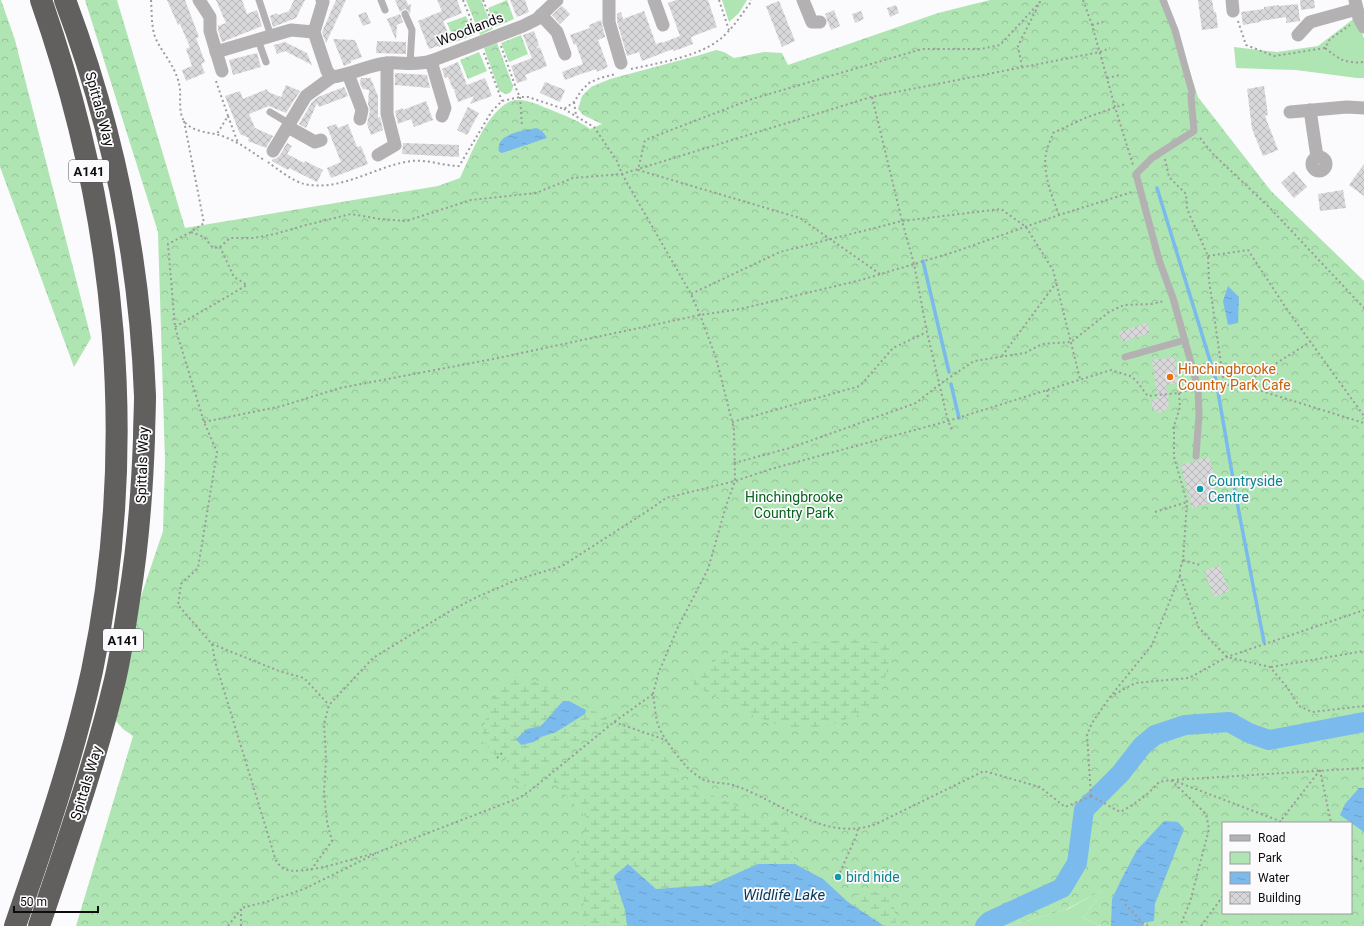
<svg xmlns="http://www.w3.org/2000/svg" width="1364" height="926" font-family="Roboto,sans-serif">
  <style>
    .green { fill: #afe5b2 }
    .forest { fill: url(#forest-crowns); fill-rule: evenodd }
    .wetland { fill: url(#wetland-marsh); fill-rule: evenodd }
    .water { fill: url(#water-ripples) }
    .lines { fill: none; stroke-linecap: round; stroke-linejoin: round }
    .stream { stroke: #7bbaed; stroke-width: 3.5 }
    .river { stroke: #7bbaed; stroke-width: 20 }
    .building { fill: url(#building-cross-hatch) }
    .path { stroke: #9c9b9d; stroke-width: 2; stroke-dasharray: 2 3; stroke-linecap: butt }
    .lane { stroke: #b3b1b1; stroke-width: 7 }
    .street { stroke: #b3b1b1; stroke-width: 13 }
    .highway { stroke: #625f5f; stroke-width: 22 }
    .food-dot { fill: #e8710a; stroke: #fbfafd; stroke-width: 1.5 }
    .culture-dot { fill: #0f9aa8; stroke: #fbfafd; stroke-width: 1.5 }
    .labels { text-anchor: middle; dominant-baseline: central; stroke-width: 3.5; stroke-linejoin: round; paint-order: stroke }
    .shield { fill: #fbfafd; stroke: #545456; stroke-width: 1 }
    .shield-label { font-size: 13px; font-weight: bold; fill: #0d0d0e }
    .street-label { font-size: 14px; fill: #0d0d0e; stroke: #fbfafd }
    .food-label { font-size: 14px; fill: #c56008; stroke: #fbfafd; text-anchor: start }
    .culture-label { font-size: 14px; fill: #0d838f; stroke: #fbfafd; text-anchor: start }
    .park-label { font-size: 14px; fill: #08631e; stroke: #fbfafd }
    .water-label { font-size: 15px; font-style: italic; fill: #06385a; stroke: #fbfafd }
  </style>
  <defs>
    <pattern id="forest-crowns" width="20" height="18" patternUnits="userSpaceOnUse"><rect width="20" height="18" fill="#afe5b2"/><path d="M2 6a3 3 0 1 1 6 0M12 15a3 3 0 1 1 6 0" fill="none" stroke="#95c398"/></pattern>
    <pattern id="wetland-marsh" width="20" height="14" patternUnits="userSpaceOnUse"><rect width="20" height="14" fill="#afe5b2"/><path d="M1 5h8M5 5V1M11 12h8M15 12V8" fill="none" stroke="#95c398"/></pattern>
    <pattern id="water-ripples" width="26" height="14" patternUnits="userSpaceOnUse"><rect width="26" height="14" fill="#7bbaed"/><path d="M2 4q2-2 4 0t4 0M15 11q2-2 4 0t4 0" fill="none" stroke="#699fca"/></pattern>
    <pattern id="building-cross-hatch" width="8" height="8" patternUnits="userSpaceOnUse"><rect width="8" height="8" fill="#d8d7da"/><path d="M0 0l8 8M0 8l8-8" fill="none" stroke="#b8b7ba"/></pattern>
  </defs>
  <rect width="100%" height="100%" fill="#fbfafd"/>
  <g class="green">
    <path d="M722,0H747L739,13L729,22Z"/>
    <path d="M1356,17L1364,38V78H1357L1296,70L1236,68L1234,47L1277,52L1318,46Z"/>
    <path d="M1104,889L1083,918L1100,926H1008L1068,909Z"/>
  </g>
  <g class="forest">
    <path d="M0,0H1L15,40L91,338L74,367L0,167Z"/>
    <path d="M85,0H117L185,228L438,186L460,178C470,157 490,103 516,100C527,99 539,105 549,109C563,115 578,120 590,129L602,124L583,115L578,109L582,96L591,87L610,79L700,55L716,50L724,52L734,58L764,52L782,53L788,65L938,13L990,0H1167L1198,97L1271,191L1364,281V926H1100L1083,918L1103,890L1065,910L1008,926H76L133,736L123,729L115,720L135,614L163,531L165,461L158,232ZM1223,823H1351V913H1223Z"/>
    <path d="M466,0H481L493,29L480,35Z"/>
    <path d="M507,0L514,19L495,27L488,8Z"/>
    <path d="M466,16L474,35L455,42L447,23Z"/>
    <path d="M521,35L528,54L509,62L501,43Z"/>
    <path d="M497,43L513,86C512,95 505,96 499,90L484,48Z"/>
    <path d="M479,52L487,71L468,79L460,60Z"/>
  </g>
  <g class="wetland">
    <path d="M860,639L892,646L883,687L875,701L860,714L830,725L807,729L787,728L744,712L694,685L691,675L736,648Z"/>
    <path d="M509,678H527L608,718L522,789L508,773L513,768L501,754L497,758L481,739L490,703ZM569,724L556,732L541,737L534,742L527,729L541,726Z"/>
    <path d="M618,725L651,736L683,783L786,827L795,864H758L711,885L656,889L625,910L627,926H582L584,895L574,861L588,819L552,780Z"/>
    <path d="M862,890L885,893L894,907L896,926H884L848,902Z"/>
  </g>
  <g class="water">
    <path d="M536,128C541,129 545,134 547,138L502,153L499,152C495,133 523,131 536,128Z"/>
    <path d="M1228,286L1239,297L1238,323L1228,325L1223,301Z"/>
    <path d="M563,701H569L586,710L585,714L556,732L541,737L534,742L521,745L516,739L527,729L541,726Z"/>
    <path d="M1359,788H1364V832L1340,815L1345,804Z"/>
    <path d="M1164,821L1178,822L1184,829L1155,904L1154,921L1143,923L1144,926H1111L1112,899L1122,878L1137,850Z"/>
    <path d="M628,864L656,889L711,885L758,864H795L823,879L848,902L884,926H627L625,910L614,876Z"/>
  </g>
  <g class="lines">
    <g class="stream">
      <path d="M1157,188L1216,380"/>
      <path d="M923,261L949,372"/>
      <path d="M951,384L959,418"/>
      <path d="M1218,392L1237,502L1264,642"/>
    </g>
    <path class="river" d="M985,926L990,921L1062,888L1077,863L1084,810L1120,774L1142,746L1155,735L1185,725L1229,722L1249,733L1269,740L1364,722"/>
  </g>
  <g class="building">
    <path d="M167,0H185L199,37L196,38L205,62L201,64L205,73L186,81L182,70L192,66L186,49L190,47L180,24L178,25Z"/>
    <path d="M216,0H242L247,14L257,10L262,26L222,42L218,30V26L226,23Z"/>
    <path d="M294,0H305L296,18L273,27L270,16L277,13L278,15L289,11Z"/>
    <path d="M336,0H346L326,43L322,32Z"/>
    <path d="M395,0H406L408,5L411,4L410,14L406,9L403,10L400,12Z"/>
    <path d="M437,0H457L462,13L443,21L452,42L439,47L438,46L429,49L418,21L442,11Z"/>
    <path d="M510,0H525L529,12L517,17Z"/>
    <path d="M676,0H708L717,27L691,37L693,44L674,51L673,49L642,61L639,52L627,56L617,21V14L621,12L623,19L644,11L656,44L662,42V43L680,36L668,3Z"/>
    <path d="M1198,0H1212L1214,12H1216L1218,28L1202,30Z"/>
    <path d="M1300,0H1314L1315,8L1301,10Z"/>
    <path d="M779,1L795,41L782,47L766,6Z"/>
    <path d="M1298,4L1300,21L1286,23V17L1260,21V22L1243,25L1241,12L1264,9V7L1279,5V6Z"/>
    <path d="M896,5L899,13L890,17L887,8Z"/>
    <path d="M562,6L570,14L560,24L552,15Z"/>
    <path d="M834,10L840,26L831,30L825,14Z"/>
    <path d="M861,11L864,19L855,23L852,14Z"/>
    <path d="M366,12L371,23L363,26L358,15Z"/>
    <path d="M400,14L403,22L397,25L396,40L387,19Z"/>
    <path d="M601,20L605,37L598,40L608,67L597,72L596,69L586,73V72L565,80L562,72L583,64L576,44L574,45L570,35L590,28L589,25Z"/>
    <path d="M534,31L539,45L535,49L540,47L547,66L525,75L527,80L517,83L511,66L532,58L523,35Z"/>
    <path d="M333,39L355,40L362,57L351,61V63L344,66Z"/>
    <path d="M377,41L406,42V54L376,53Z"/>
    <path d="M285,42L307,53L312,65L285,51L277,54L274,45Z"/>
    <path d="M257,53L261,67L233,75L229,60Z"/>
    <path d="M458,62L467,85L485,78L492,96L470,104L474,96L458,102L454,90L456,89H453L448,77L445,78L442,69Z"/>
    <path d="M395,73L427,75L430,88L395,85Z"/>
    <path d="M370,77L378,96V118L380,117L383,130L371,135L367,124L370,111L368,104L369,90L363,89L360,84L361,78H370Z"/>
    <path d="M545,82L565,90L560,102L540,93Z"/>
    <path d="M286,85L300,91L286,113L269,106L249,114L255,128L273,136L266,148L248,141L249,138L240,134L225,96L240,91L243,99L267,89L268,92L281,97Z"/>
    <path d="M1264,86L1268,115L1265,116L1278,150L1263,156L1252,129L1247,89Z"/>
    <path d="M344,87L348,96L319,107L317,103L306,128L299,124L312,102L318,97Z"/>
    <path d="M426,101L433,120L414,127L411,119L398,124L395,111L403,108V110Z"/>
    <path d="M468,107L479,113L467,135L457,130Z"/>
    <path d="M336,124L338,128L348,124L357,147L361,146L368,164L331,178L327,168L341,162L327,127Z"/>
    <path d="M287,143L292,146L287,154L304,163L305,161L323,170L317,182L289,168L288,170L272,161L273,159L277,158L280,155Z"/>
    <path d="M403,143L459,145V157L402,154Z"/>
    <path d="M1364,164V196L1349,185Z"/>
    <path d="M1294,171L1307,187L1294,198L1281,183Z"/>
    <path d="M1343,190L1346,208L1320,211L1318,194Z"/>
    <path d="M1147,323L1150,333L1122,342L1119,332Z"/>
    <path d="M1175,357L1178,383L1166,385L1169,405L1164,412L1158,413L1152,407V400L1158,399L1152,360Z"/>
    <path d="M1209,457L1214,475L1210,477L1217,501L1192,508L1181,465Z"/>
    <path d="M1219,565L1229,591L1214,597L1204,571Z"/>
  </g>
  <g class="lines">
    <g class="path">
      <path d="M151,0C152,12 151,25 155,37C163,55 177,67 180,89C181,101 177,118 189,126C201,134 215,132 227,138C240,143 252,152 264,160"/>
      <path d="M463,0L476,32"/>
      <path d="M483,0L493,25"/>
      <path d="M719,0L729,30"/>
      <path d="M1083,0L1092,25L1115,107L1133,165"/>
      <path d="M1238,21L1246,45L1274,56L1325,48L1330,39L1350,25"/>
      <path d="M1092,25L1103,22"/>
      <path d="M501,46L517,91L520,97"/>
      <path d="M1325,48C1339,59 1345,64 1364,62"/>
      <path d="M484,53L502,101"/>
      <path d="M631,69C658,63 697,57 719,40C732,30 741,15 751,2V0"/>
      <path d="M1107,78L1120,75"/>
      <path d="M216,81L228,116L217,134"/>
      <path d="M520,97L522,126"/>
      <path d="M872,97L902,221L914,264L927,332L948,421L952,430"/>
      <path d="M574,102L576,115"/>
      <path d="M228,116L238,143"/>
      <path d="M184,121L204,223L191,232L168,244L175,327L204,422L217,452L198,568L181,584L178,605L212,644L215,661L276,861C278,864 282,868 285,869C300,877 358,857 376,853"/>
      <path d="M1200,138L1213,154L1268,206L1364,308"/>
      <path d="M1165,159L1169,177L1186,194L1187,209L1208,256L1209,280L1224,385"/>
      <path d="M268,162C277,169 293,181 304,184C342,192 375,166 411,161C427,159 443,166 459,166L492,111L502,101L520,97H528L564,109L574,102L581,91L589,83L600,78L616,74"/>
      <path d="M1059,215C1053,200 1042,171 1046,154C1047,147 1051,140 1053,133L1085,118L1125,104"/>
      <path d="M191,232L204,237L213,248L220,247L230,238H253L275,234L306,225L351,214L380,219L406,221L471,200L536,193L573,178L622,174L871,97L1100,52L1110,48"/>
      <path d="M1208,256L1248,250L1286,308L1364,416"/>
      <path d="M880,274L800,218L638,170L645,140L752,99L922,49H981L1000,45L1040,2L1018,46L1022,67"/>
      <path d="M691,294L780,252L902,221L1001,209L1026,227L1053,270L1080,379"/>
      <path d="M175,327L247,285L234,277L220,247"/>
      <path d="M1002,356L1056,283"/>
      <path d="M1242,385L1310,342"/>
      <path d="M1207,387L1224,385H1242L1364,423"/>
      <path d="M1047,390L1048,398"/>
      <path d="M1179,393L1180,407L1174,426V457L1187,502L1183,560L1180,569V576L1199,628L1227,657L1270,667L1287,687L1299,706L1312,712L1364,706"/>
      <path d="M204,422L282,406L340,388L493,359L700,315L740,309L861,280L954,252L1059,215L1132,192"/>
      <path d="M732,422L860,386L893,348L927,332"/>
      <path d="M734,463L790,448L916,403L940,384L974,361L1025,353L1042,344L1071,342L1109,312L1124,305L1152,304L1164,301"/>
      <path d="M1155,512L1187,502"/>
      <path d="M1183,560L1200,565"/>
      <path d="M212,644L279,671L304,678L329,705"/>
      <path d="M1271,667L1364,651"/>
      <path d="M653,694L658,674L678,627L708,569L726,506L735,481L771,469L948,421L1111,370C1117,372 1124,374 1130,376C1138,380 1142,390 1148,396L1179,393L1189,390"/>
      <path d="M1110,697L1135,683L1189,678L1227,657L1364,610"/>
      <path d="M614,722L666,740"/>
      <path d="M497,758L503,752"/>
      <path d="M1320,770L1331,823"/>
      <path d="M1172,780L1364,768"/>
      <path d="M1172,780L1285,823"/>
      <path d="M1091,796L1120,812C1135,804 1148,795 1159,782L1171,780L1206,814L1209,829L1190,902L1180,926"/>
      <path d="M1091,796L1087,735L1092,723L1110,697L1152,645L1180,576"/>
      <path d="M1279,823L1320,770"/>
      <path d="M1351,856L1364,863"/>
      <path d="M311,870L332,841L327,822L324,793L326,759L324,724L329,705L373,658L450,611L475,598L516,580L562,566L649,510L666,498L735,481L734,429L716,358L700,315L691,294L622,174L617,161L594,127L564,109"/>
      <path d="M838,877L857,834L858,828"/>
      <path d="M1125,904L1143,923L1148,926"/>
      <path d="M228,926L241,909"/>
      <path d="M241,926V908L269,901L304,889L381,851L519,798L531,790L614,722L653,694C655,705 655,718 659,727C663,738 682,763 691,771C695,774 700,778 704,780C715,784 728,782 739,787C783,804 827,842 876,824L984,771L1040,787L1065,807L1091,796"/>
      <path d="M1201,926L1223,896"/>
    </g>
    <g class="lane">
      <path d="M259,0L271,36"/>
      <path d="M381,0L385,10"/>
      <path d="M1163,0L1175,30L1192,92L1191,97L1194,131L1152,158L1136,174L1159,260L1173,298L1198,388L1199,415L1196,456"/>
      <path d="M405,14L412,30L410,64"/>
      <path d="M258,40L266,62"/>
      <path d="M270,112L290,124"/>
      <path d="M1125,357L1185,340"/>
    </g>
    <g class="street">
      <path d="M199,0L210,17V31L222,71"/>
      <path d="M322,0L323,2L314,32L327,71L332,77"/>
      <path d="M609,0V22L621,63"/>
      <path d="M654,0L663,25"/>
      <path d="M803,0L812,22H820"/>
      <path d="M1232,0L1233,11"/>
      <path d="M1355,0L1359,18L1364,27"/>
      <path d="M541,15L557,32L565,54"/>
      <path d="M1298,35L1310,22L1357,9"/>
      <path d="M216,52L291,30L314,32"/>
      <path d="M431,61L445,108L442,116"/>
      <path d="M348,74L362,110L360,119"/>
      <path d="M332,77C351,75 368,65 387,63C402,62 416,66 431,61L523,26L537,19L557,0"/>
      <path d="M1310,110L1317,157"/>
      <path d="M1290,112L1347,107L1364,108"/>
      <path d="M288,127L315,142L321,140"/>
      <path d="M273,151L306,96L332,77"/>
      <path d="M378,155L395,145L387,114V63"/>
      <circle cx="1319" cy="164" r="7"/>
    </g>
    <g class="highway">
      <path d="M15,926C44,842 73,758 92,671C139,446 117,216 41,0"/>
      <path d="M39,926C66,845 95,764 115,680C121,654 125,627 129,600C138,547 142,493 144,439C144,425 145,410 145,396C140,261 113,127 65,0"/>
    </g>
  </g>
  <circle class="food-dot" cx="1170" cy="377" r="4"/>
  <g class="culture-dot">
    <circle cx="1200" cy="489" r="4"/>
    <circle cx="838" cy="877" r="4"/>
  </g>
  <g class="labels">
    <g class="shield">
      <rect x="69" y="160" width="40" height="22" rx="3"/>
      <rect x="103" y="629" width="40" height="22" rx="3"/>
    </g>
    <g class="shield-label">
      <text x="89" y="171">A141</text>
      <text x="123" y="640">A141</text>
    </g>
    <g class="street-label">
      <text transform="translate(470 29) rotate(-21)">Woodlands</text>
      <text transform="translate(100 109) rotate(75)">Spittals Way</text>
      <text transform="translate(142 465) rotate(-88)">Spittals Way</text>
      <text transform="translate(86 783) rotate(-73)">Spittals Way</text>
    </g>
    <g class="food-label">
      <text x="1178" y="369">Hinchingbrooke<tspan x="1178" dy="16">Country Park Cafe</tspan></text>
    </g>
    <g class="culture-label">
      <text x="1208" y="481">Countryside<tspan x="1208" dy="16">Centre</tspan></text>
      <text x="846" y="877">bird hide</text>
    </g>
    <g class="park-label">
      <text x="794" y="497">Hinchingbrooke<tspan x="794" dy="16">Country Park</tspan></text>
    </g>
    <g class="water-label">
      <text x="784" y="895">Wildlife Lake</text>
    </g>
  </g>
  <rect x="1222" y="822" width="130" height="92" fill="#fbfafd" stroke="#9c9b9d"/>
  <rect x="1230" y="835" width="20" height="6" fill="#b3b1b1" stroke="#9c9b9d"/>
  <text x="1258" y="842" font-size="12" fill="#0d0d0e">Road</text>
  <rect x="1230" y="852" width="20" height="12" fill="#afe5b2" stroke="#9c9b9d"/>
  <text x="1258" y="862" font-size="12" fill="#0d0d0e">Park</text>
  <rect x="1230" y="872" width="20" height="12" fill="url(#water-ripples)" stroke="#9c9b9d"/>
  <text x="1258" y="882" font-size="12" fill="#0d0d0e">Water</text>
  <rect x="1230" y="892" width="20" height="12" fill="url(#building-cross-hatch)" stroke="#9c9b9d"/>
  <text x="1258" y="902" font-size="12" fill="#0d0d0e">Building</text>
  <path d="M14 906v6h84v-6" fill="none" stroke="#0d0d0e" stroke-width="2"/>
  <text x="20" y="906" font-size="12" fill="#0d0d0e" stroke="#fbfafd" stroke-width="3" paint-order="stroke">50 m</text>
</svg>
